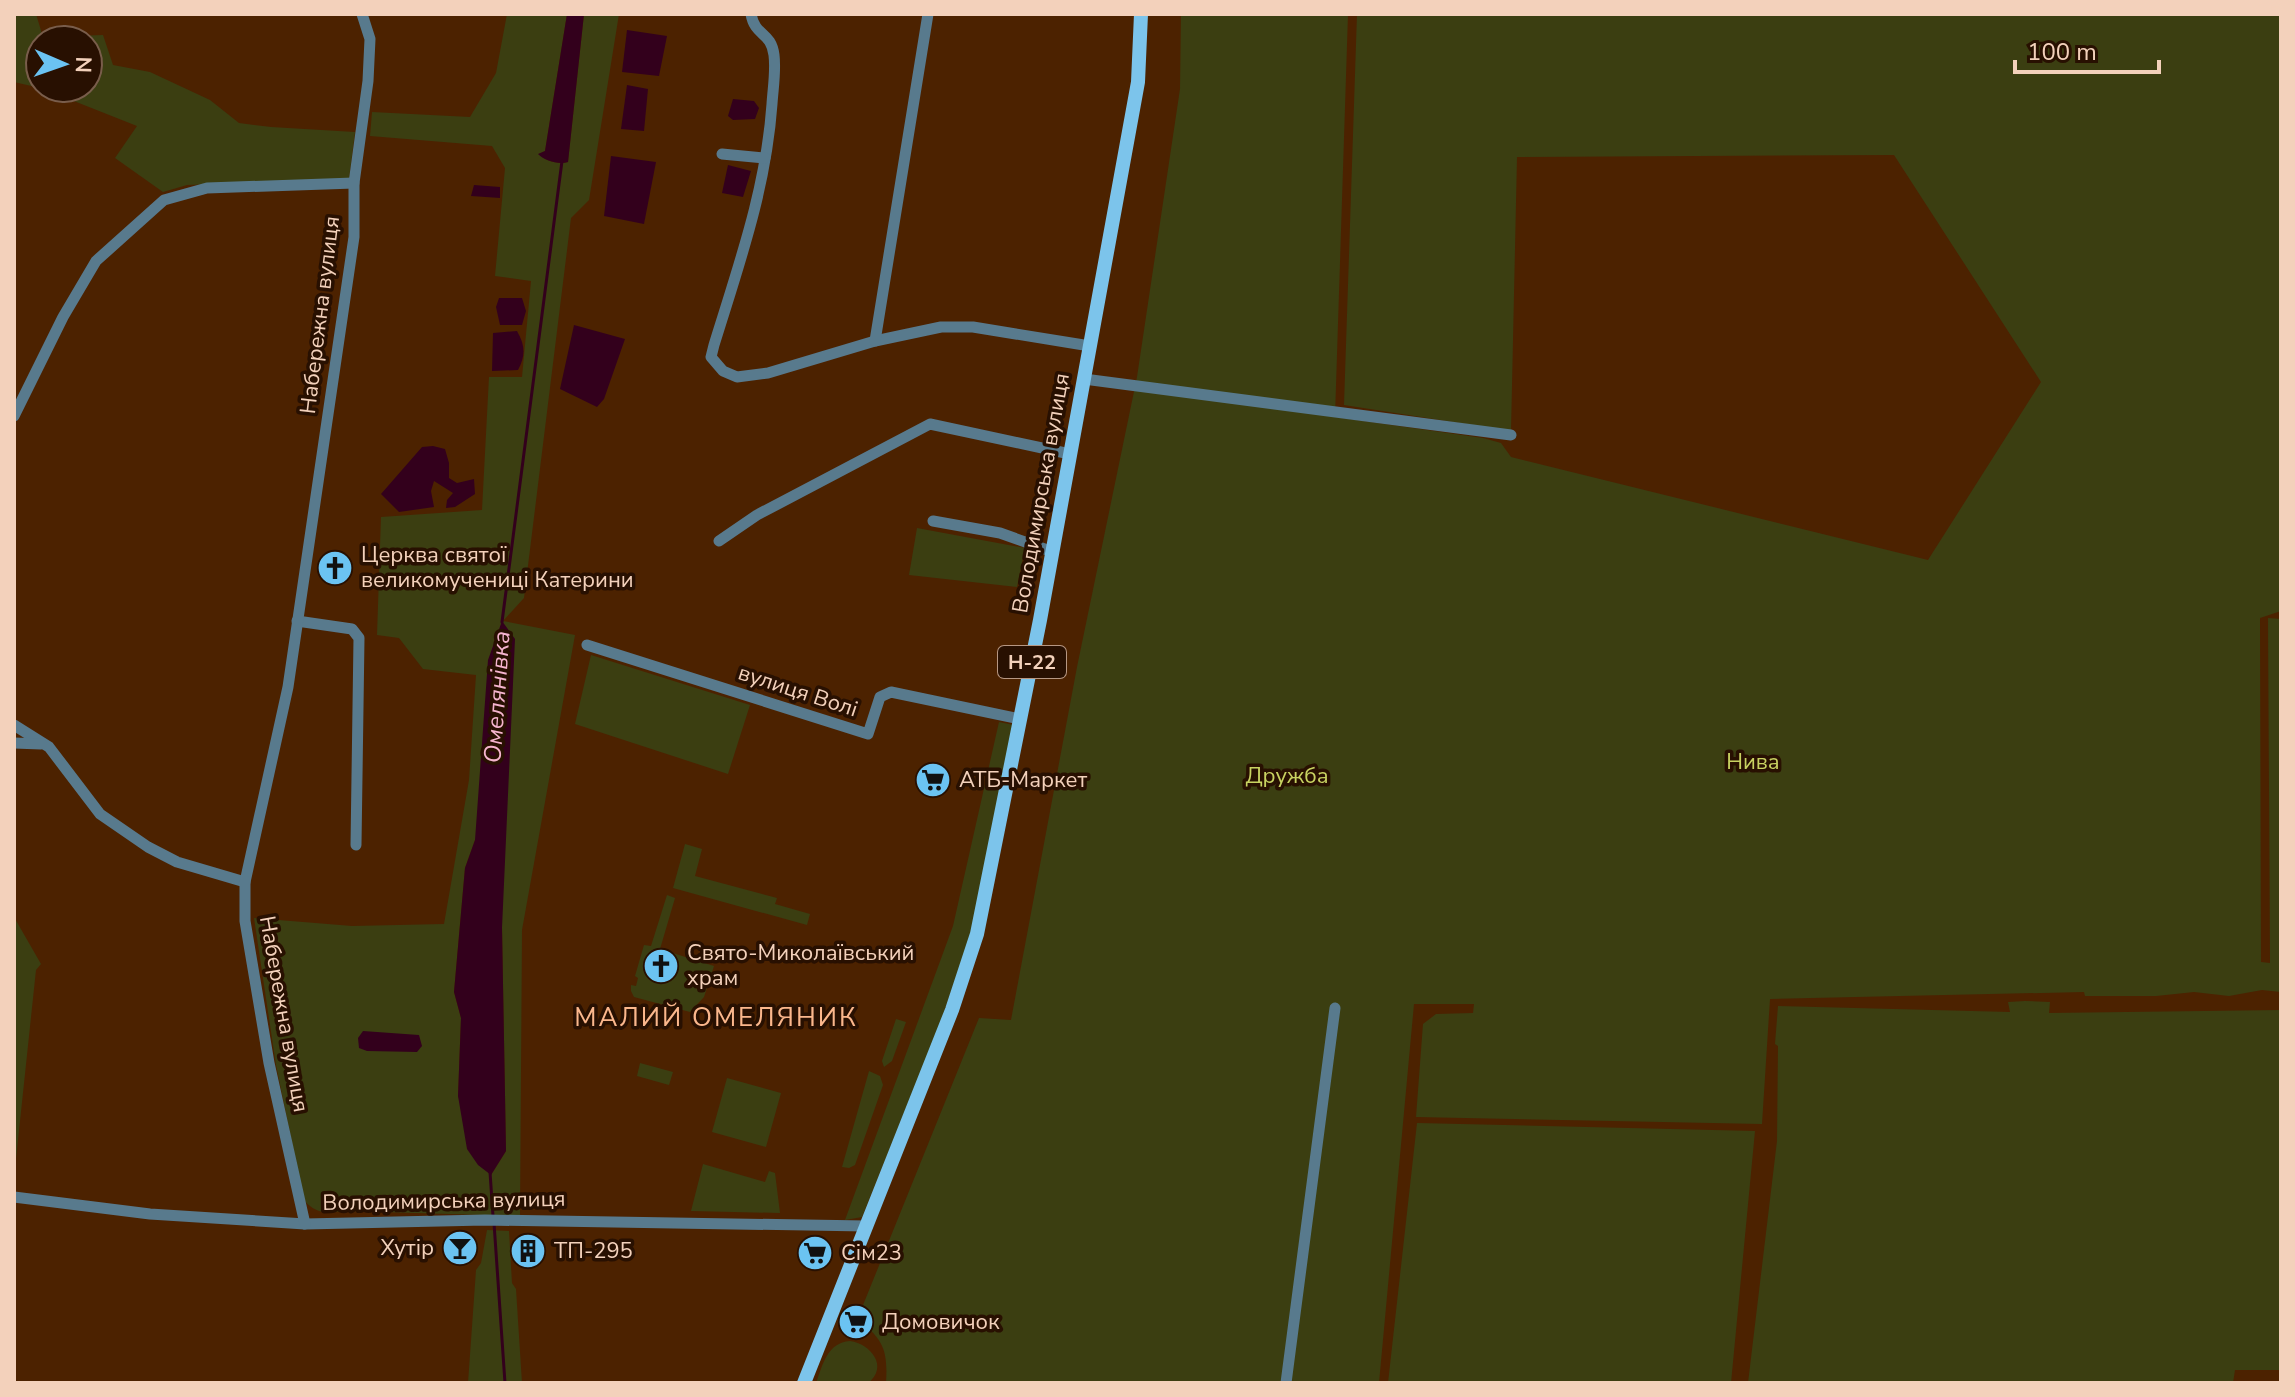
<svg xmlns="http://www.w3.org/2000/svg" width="2295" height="1397" font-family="'Nunito Sans',sans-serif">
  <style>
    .green { fill: #3b3e11; fill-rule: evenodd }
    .water { fill: #33001c }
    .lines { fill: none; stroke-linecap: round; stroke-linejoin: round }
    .stream { stroke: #33001c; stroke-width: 3 }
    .minor { stroke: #587a8d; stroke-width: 11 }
    .major { stroke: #7cc4eb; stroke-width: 14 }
    .labels { text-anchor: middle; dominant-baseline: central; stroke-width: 7; stroke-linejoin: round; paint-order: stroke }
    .shield { fill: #281001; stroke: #b69783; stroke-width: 2 }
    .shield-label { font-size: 20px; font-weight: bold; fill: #f3d1bb }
    .street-label { font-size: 22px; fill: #f3d1bb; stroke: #281001 }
    .poi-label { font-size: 22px; fill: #f3d1bb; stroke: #281001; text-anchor: start }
    .park-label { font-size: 22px; fill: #c8d261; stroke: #281001 }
    .water-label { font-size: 24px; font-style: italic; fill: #f5b4ce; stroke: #281001 }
    .quarter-label { font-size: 26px; letter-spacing: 2px; fill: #fbb78c; stroke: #281001 }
  </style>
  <rect width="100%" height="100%" fill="#4c2200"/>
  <g class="green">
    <path d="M36,14L43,37L103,35L113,65L150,72L210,100L239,123L271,127L355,132L349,179L187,185L163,192L115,158L137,126L41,88H88V40H40V88L14,82V15Z"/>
    <path d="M507,14H567L545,151L539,154C545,161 559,165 568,162L584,14H619L589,200L571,218L524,598L503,621L575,635L522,930L520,1216L347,1211C329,1212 317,1216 304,1200L276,1065L254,918L352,926L444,924L469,780L476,675L423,669L399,638L377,635L381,517L482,510L489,377H522L531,281L495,276L505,168L492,146L370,136L372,112L470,117L496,73ZM475,840L502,928L506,1151L491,1175L458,1096L461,1018L454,992L465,868Z"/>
    <path d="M1181,14H1348L1335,417L1483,438L1501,443L1511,457L1928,560L2041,382L1894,155L1517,157L1511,431L1344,405L1357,14H2281V611L2260,618L2261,962L2270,963L2268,618L2281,619V992L2262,990L2229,996L2194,992L2156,996H2085L2084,992L1770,999L1762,1124L1416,1117L1423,1024L1436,1014L1473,1013L1474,1004H1414L1379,1383H886C888,1352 884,1338 857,1320L979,1018L1011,1020L1077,667L1137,377L1180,89Z"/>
    <path d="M917,528L1025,548L1017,587L909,575Z"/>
    <path d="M591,655L750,705L728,774L575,724Z"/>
    <path d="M999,722L1014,725L971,933L939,1026L862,1217L845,1220L953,926Z"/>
    <path d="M685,844L702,849L695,876L777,898L775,904L810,914L807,925L673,888Z"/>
    <path d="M667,895L675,898L660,949L714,966L704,997L690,1012L634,997L631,991V985L636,986L638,978L635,976L644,945L651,946Z"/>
    <path d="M14,917L41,964L36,970L16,1159Z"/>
    <path d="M2025,1001L2050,1002L2049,1013L2281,1010V1370H2235L2233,1383H1748L1777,1141L1778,1046L1775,1044L1778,1006L2010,1012L2008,1002Z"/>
    <path d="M896,1019L906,1022L892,1061L884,1067L882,1061Z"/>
    <path d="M640,1063L673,1072L669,1085L637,1076Z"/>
    <path d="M869,1071L880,1076L883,1085L855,1165L849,1168L842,1167Z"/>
    <path d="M727,1078L781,1093L766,1147L712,1132Z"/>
    <path d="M1417,1123L1755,1131L1731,1383H1388Z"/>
    <path d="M703,1164L765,1182L769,1171L775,1173L780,1213L691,1211Z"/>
    <path d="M487,1230L509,1231L512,1283L516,1289L522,1383H468L476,1270L481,1263Z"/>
    <path d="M850,1341C871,1344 889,1367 868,1383H816C823,1364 827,1343 850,1341Z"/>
  </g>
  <g class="water">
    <path d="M567,14H584L568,162C559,165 545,161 538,154L545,151Z"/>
    <path d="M627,30L667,36L659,76L622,72Z"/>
    <path d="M627,85L648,89L644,131L621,129Z"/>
    <path d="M733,99L754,101L759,108L755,119L733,120L728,116Z"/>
    <path d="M611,156L656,162L644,224L604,216Z"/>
    <path d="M728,165L751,171L743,197L722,193Z"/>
    <path d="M474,185L500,187V198L471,196Z"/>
    <path d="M499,298H522L526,311L522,325H500L496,307Z"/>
    <path d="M574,325L625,339L604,399L597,407L560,389Z"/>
    <path d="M517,331C525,345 526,355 518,370L492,371L493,333Z"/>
    <path d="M433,446L445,449L449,463V478L457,483L474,479L475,494L455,507L446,508L447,500L453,493L434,481L431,491L434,507L399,512L381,494L422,447Z"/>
    <path d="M502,621L515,639L502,928L506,1151L491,1175L478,1165L467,1149L458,1096L461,1018L454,992L465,868L475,840L488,660Z"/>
    <path d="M363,1031L419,1035L422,1046L417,1052L367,1051L359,1048L358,1038Z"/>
  </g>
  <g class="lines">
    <g class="stream">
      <path d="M502,622L562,161"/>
      <path d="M490,1172L493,1216"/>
      <path d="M494,1223L505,1383"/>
    </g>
    <g class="minor">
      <path d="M751,14C755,37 771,31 774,55C776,71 773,88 772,104C766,189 739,264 714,345L711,357L723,371L737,377L768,373L875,341L941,327H973L1090,346"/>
      <path d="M722,154L765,158"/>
      <path d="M875,341L928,14"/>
      <path d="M1084,379L1511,435"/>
      <path d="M14,416L63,317L96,261L164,200L207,188L354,183"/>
      <path d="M933,521L1000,533L1053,552"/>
      <path d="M719,541L757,515L930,424L1070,454"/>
      <path d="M297,621L352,629L359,638L356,845"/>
      <path d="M587,645L868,734L880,697L891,692L1020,719"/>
      <path d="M14,725L49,747L100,814L148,847L177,862L245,882"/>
      <path d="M14,743L41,744"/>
      <path d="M14,1197L150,1214L305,1224L485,1220L866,1226"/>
      <path d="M305,1224L269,1063L245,921V882L288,687L354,237V183L368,81L370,39L362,14"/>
      <path d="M1286,1383L1335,1008"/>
    </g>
    <path class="major" d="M804,1383L952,1010L977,934L1040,620L1138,82L1141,14"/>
  </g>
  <defs>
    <symbol id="church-disc" viewBox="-11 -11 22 22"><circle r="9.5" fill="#6bc3f2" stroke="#281001"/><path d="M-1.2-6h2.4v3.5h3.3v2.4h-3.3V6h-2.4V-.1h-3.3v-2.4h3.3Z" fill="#111"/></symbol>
    <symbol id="supermarket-disc" viewBox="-11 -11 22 22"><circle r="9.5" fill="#6bc3f2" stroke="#281001"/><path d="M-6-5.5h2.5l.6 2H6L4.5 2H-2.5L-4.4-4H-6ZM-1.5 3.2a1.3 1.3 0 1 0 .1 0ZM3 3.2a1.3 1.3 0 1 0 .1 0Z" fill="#111"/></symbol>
    <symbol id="bar-disc" viewBox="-11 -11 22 22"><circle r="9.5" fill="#6bc3f2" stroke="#281001"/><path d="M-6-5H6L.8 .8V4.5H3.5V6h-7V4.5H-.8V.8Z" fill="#111"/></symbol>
    <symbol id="building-disc" viewBox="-11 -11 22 22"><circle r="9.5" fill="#6bc3f2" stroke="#281001"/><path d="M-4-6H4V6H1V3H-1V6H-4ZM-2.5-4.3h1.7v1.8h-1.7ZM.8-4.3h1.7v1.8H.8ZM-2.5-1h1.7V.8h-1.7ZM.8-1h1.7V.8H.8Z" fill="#111"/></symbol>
  </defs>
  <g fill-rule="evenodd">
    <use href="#church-disc" x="315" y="548" width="40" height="40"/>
    <use href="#supermarket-disc" x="913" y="760" width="40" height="40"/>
    <use href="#church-disc" x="641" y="946" width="40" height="40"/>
    <use href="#bar-disc" x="440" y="1228" width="40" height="40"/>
    <use href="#building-disc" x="508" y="1231" width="40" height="40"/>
    <use href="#supermarket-disc" x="795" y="1233" width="40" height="40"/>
    <use href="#supermarket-disc" x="836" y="1302" width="40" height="40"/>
  </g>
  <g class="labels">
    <rect class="shield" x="998" y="646" width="68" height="32" rx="6"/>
    <g class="shield-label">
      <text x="1032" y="662">Н-22</text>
    </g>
    <g class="street-label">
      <text transform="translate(320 315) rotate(-83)">Набережна вулиця</text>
      <text transform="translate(1041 493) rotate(-80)">Володимирська вулиця</text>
      <text transform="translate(798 691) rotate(18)">вулиця Волі</text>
      <text transform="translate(284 1014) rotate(80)">Набережна вулиця</text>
      <text transform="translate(444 1201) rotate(-1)">Володимирська вулиця</text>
    </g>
    <g class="poi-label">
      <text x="361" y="555">Церква святої<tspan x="361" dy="25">великомучениці Катерини</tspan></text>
      <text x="959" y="780">АТБ-Маркет</text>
      <text x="687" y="953">Свято-Миколаївський<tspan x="687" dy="25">храм</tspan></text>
      <text x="434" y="1248" text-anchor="end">Хутір</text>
      <text x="554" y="1251">ТП-295</text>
      <text x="841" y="1253">Сім23</text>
      <text x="882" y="1322">Домовичок</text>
    </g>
    <g class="park-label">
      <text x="1753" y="762">Нива</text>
      <text x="1287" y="776">Дружба</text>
    </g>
    <g class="water-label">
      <text transform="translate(497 697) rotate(-86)">Омелянівка</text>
    </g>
    <g class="quarter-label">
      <text x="716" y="1017">МАЛИЙ ОМЕЛЯНИК</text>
    </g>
  </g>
  <rect width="2295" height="1397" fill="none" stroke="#f3d1bb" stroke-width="32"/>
  <g transform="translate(64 64) rotate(92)"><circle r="38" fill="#281001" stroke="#795d4b" stroke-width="2"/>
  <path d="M0-6L14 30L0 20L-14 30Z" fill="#6bc3f2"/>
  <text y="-12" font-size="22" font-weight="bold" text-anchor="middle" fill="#f3d1bb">N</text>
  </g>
  <path d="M2015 60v12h144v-12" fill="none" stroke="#f3d1bb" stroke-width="4"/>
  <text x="2027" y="60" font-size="24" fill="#f3d1bb" stroke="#281001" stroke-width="6" paint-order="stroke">100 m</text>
</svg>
